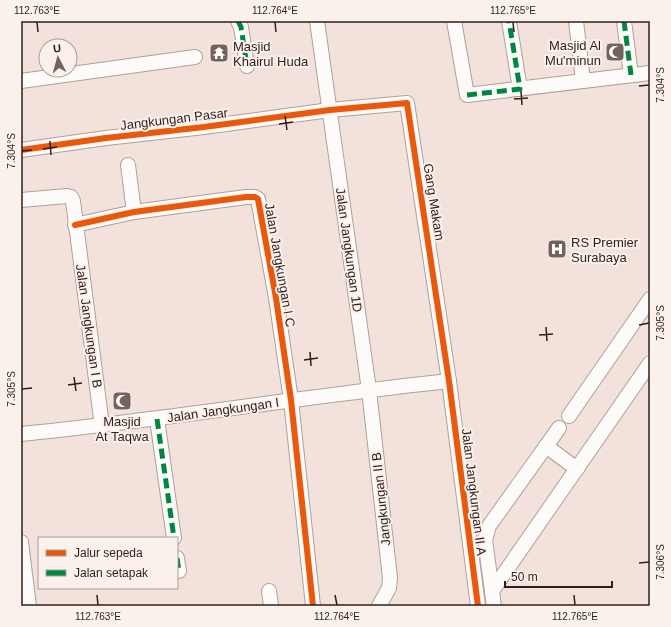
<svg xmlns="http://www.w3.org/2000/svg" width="671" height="627" font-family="Helvetica,sans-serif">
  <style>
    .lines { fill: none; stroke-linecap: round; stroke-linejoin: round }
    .minor-casing { stroke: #afa09a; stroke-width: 16 }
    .minor { stroke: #fdfbfa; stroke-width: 14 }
    .quiet { stroke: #00873e; stroke-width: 5; stroke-dasharray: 10 5; stroke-linecap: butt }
    .cycleway-casing { stroke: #faf0ec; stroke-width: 8 }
    .cycleway { stroke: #e8590c; stroke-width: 6 }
    .ticks { fill: none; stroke: #301f18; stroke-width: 1.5 }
    .labels { text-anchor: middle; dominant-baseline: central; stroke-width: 4; stroke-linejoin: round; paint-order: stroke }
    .poi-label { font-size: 13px; fill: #301f18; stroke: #faf0ec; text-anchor: start }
    .street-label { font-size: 13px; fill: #301f18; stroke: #faf0ec }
    .neatline { fill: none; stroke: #301f18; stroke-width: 1.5 }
    .ticks-label { font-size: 10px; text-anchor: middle; fill: #301f18 }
  </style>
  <rect width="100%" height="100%" fill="#f2e2db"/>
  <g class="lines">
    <defs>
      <g id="minor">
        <path d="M238,21L241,27L247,66"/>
        <path d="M317,21L369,390L390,578L389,588L379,606"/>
        <path d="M454,21L467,95L650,73"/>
        <path d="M509,21L520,89"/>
        <path d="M576,21L583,81"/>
        <path d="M624,21L631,75"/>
        <path d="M21,81L195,57"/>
        <path d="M21,150L106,138L204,127L330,110L407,103L449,381L478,606"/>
        <path d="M128,165L134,212"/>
        <path d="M21,200L67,196L71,197L73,201L102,426"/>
        <path d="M75,225L134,212L246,197H255L258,199L276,298L291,400L313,606"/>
        <path d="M569,416L650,299"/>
        <path d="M157,419L174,538"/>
        <path d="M21,434C164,420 306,396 449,381"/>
        <path d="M546,446L577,469"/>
        <path d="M21,542L29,606"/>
        <path d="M177,558L179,571"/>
        <path d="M269,591L271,606"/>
        <path d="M492,591L650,363"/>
        <path d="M494,606L485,540L489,526L559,428"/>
      </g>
    </defs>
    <use href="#minor" class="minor-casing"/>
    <use href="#minor" class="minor"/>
    <g class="quiet">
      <path d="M238,21L241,27L247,66"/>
      <path d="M624,21L631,75"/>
      <path d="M467,95L520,89L509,21"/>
      <path d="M157,419L174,538"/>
      <path d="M177,558L179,571"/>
    </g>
    <defs>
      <g id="cycleway">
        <path d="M21,150L106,138L204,127L330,110L407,103L449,381L478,606"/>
        <path d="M75,225L134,212L246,197H255L258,199L276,298L291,400L313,606"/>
      </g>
    </defs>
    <use href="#cycleway" class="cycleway-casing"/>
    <use href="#cycleway" class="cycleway"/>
  </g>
  <path class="ticks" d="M37,22L38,32M275,22L276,32M513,22L514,32M639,86L649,85M521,91L522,105M514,99L528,98M285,116L287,130M279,124L293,122M50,141L51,155M43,149L57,147M22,151L32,150M639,325L649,323M546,327L547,341M539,335L553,334M310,352L311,366M304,360L318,358M74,377L76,391M68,385L82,383M22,389L32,388M639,563L649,562M97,595L98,605M335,595L337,605M574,595L575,605"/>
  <defs>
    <symbol id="mosque-square" viewBox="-11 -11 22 22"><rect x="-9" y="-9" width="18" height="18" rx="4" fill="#74635c" stroke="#faf0ec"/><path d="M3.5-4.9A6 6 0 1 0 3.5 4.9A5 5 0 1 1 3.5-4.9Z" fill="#fff"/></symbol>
    <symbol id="temple-square" viewBox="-11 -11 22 22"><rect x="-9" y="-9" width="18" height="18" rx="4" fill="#74635c" stroke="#faf0ec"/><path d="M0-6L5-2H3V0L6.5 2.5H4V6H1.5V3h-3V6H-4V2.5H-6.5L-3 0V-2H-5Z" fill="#fff"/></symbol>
    <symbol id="hospital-square" viewBox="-11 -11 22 22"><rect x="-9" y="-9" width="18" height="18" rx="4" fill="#74635c" stroke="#faf0ec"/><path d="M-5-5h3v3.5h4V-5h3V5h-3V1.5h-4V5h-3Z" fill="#fff"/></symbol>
  </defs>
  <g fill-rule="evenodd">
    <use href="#mosque-square" x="604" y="41" width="22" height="22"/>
    <use href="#temple-square" x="208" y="42" width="22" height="22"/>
    <use href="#hospital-square" x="546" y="238" width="22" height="22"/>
    <use href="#mosque-square" x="111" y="390" width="22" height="22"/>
  </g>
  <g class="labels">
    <g class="poi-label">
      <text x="601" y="45" text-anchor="end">Masjid Al<tspan x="601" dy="15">Mu'minun</tspan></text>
      <text x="233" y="46">Masjid<tspan x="233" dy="15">Khairul Huda</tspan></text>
      <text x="571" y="242">RS Premier<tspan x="571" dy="15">Surabaya</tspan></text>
      <text x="122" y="421" text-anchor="middle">Masjid<tspan x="122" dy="15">At Taqwa</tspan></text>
    </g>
    <g class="street-label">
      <text transform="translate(174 119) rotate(-7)">Jangkungan Pasar</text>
      <text transform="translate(434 202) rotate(81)">Gang Makam</text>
      <text transform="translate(349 250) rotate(82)">Jalan Jangkungan 1D</text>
      <text transform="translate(280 265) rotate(80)">Jalan Jangkungan I C</text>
      <text transform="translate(89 326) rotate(82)">Jalan Jangkungan I B</text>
      <text transform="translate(223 410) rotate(-8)">Jalan Jangkungan I</text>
      <text transform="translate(474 492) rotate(83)">Jalan Jangkungan II A</text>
      <text transform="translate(381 499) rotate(-96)">Jangkungan II B</text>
    </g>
  </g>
  <rect width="671" height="627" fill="none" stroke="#faf0ec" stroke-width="44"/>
  <rect x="38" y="537" width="140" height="52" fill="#faf0ec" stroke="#a99c97"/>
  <rect x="46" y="550" width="20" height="6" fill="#e8590c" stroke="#a99c97"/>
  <text x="74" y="557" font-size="12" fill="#301f18">Jalur sepeda</text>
  <rect x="46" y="570" width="20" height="6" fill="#00873e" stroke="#a99c97"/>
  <text x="74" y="577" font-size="12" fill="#301f18">Jalan setapak</text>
  <g transform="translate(58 58) rotate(354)"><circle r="19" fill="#faf0ec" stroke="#a99c97"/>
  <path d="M0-3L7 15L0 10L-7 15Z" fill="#74635c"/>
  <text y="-6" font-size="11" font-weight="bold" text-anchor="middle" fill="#301f18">U</text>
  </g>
  <path d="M505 581v6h107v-6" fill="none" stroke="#301f18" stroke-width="2"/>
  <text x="511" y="581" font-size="12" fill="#301f18" stroke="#faf0ec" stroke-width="3" paint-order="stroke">50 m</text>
  <rect x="22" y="22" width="627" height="583" class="neatline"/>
  <g class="ticks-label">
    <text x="37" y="14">112.763°E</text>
    <text x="275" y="14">112.764°E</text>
    <text x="513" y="14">112.765°E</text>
    <text transform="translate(660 85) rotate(-90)" y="4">7.304°S</text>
    <text transform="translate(11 151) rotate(-90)" y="4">7.304°S</text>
    <text transform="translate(660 323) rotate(-90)" y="4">7.305°S</text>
    <text transform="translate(11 389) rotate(-90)" y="4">7.305°S</text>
    <text transform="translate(660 562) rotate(-90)" y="4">7.306°S</text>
    <text x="98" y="620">112.763°E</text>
    <text x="337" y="620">112.764°E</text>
    <text x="575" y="620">112.765°E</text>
  </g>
</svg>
